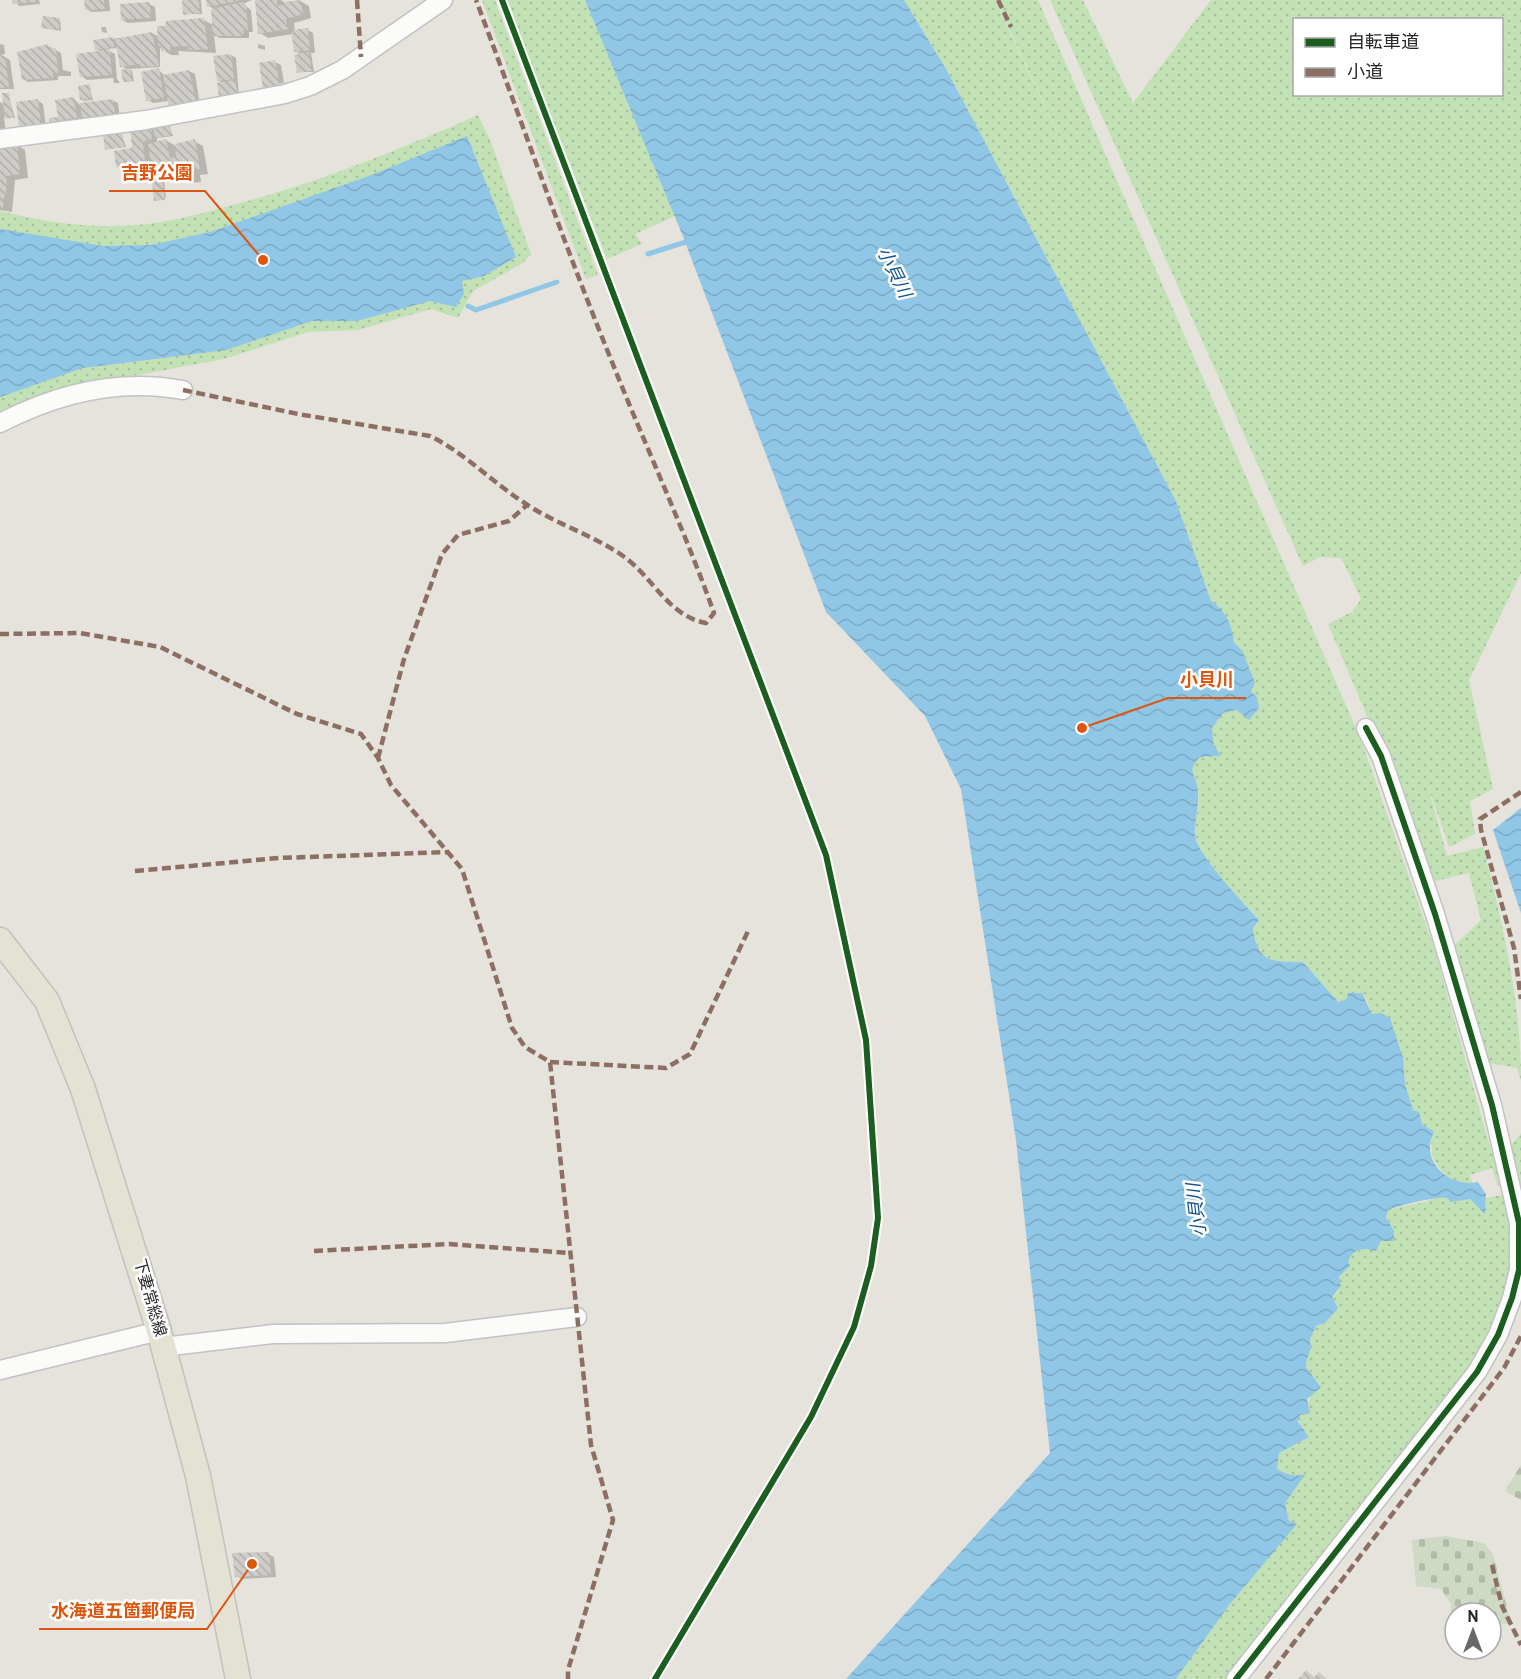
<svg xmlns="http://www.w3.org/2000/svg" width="1521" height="1679" font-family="Overpass,'Noto Sans JP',sans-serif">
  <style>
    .grass { fill: url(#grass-dots); fill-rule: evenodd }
    .cemetery { fill: url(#cemetery-stones) }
    .water { fill: url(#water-waves) }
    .shadow { fill: #0003 }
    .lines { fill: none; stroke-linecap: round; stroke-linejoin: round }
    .stream { stroke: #90c6e6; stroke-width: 5 }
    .building { fill: url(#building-back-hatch) }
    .minor-casing { stroke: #c2c2c2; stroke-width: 21 }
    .major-casing { stroke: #c2c1bf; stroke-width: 27 }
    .minor { stroke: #fbfbfa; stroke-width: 18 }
    .major { stroke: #e4e2d2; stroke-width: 24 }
    .quiet { stroke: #8d6e63; stroke-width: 4.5; stroke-dasharray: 9 4.5; stroke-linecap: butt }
    .cycleway-casing { stroke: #fff; stroke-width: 10 }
    .cycleway { stroke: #1b5e20; stroke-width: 6 }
    .labels { text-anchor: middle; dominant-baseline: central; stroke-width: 5; stroke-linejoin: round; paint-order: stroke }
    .street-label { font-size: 16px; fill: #262626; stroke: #fff }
    .water-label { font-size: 18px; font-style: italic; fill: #115590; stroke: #fff }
    .leader { fill: none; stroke: #de560d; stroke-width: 2 }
    .callout-dot { fill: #de560d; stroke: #fff; stroke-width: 2 }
    .callout-label { font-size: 18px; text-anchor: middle; font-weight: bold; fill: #de560d; stroke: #fff; stroke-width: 5; stroke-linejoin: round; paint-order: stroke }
  </style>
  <defs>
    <pattern id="grass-dots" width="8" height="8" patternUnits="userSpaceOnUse" patternTransform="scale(1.5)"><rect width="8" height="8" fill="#c2e1b5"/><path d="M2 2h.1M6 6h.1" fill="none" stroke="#a7c19c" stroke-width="1.8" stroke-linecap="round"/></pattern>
    <pattern id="cemetery-stones" width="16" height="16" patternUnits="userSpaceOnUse" patternTransform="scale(1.5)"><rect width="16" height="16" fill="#cedac4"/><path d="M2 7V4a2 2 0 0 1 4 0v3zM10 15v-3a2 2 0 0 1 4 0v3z" fill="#b1bba8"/></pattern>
    <pattern id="water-waves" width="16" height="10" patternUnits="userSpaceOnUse" patternTransform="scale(1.5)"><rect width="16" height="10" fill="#90c6e6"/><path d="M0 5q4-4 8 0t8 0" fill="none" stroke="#7caac5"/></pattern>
    <pattern id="building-back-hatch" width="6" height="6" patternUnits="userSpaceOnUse" patternTransform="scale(1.5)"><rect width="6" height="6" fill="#ceccc7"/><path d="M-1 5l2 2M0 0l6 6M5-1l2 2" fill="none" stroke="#b1afab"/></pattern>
  </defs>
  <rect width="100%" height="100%" fill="#e5e3dc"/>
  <g class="grass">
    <path d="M482,0H495L598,275L586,279Z"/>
    <path d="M506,0H585L675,216L635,234L642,244L607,259Z"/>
    <path d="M904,0H995L1102,230L996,0H1038L1361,740L1435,951L1488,1140L1504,1184L1498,1186L1492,1168L1470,1175L1472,1183L1459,1184L1450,1180L1438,1167L1432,1155L1431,1137L1413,1111L1405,1084L1403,1058L1372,1014L1366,998L1348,997L1342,1002H1338L1303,962C1272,962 1257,963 1253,928L1259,920C1246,906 1196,853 1195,836C1194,820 1202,801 1197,785C1194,772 1187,770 1199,757L1208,758L1214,746L1212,728L1223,713L1237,710L1249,720L1258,708L1257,697L1251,691L1254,683L1242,650L1234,643C1231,626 1227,611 1211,601L1176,501L946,69Z"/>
    <path d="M1050,0H1083L1133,103L1211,0H1521V573L1469,680L1493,789L1470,801L1475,834L1449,847L1428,786L1447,856L1483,847C1503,924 1521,1002 1521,1081L1517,1068L1490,1063L1455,945L1481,920L1469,873L1435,881L1380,730L1370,723L1328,624L1352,612L1361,599L1341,558L1320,557L1303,566ZM1294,20H1502V94H1294Z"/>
    <path d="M478,115L491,142L531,254L523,263L473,291L458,318L431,309L358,330L308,332L224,359L138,375L88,381L0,411V211C43,222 91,229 136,225C166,223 196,215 225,207C313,185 396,151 478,115Z"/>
    <path d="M1521,1133V1183L1516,1184L1508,1149Z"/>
    <path d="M1507,1194C1515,1236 1514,1278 1499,1319C1493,1333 1483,1346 1476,1359L1231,1679H1176L1230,1604L1296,1524L1289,1521L1285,1503L1304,1475C1293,1476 1286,1475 1276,1469L1279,1453L1305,1439L1308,1434L1301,1430L1298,1418L1308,1406L1310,1395L1321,1386L1304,1366L1311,1348L1310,1339L1316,1326L1326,1322L1338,1308L1332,1297L1338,1292L1339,1278L1350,1266L1348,1261C1355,1248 1362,1248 1376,1251L1381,1241L1389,1239L1394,1231L1386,1217L1387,1210L1428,1201L1436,1196L1470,1199L1485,1213L1486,1198Z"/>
  </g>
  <g class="cemetery">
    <path d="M1521,1465V1500L1505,1491Z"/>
    <path d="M1445,1536L1484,1543L1493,1554L1511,1623L1491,1624V1613H1455V1626H1451V1604L1441,1589L1416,1586L1412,1540Z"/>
  </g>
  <g class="water">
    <path d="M585,0H904L946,69L1176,501L1211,601C1227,611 1232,626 1234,643L1242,650L1255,683L1251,691L1257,697L1259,708L1249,720L1237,710L1223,713L1212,728L1214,746L1221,756L1200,757C1187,770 1194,772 1197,785C1201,801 1194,820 1195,836C1196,853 1246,906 1259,920L1253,928C1257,963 1272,962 1303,962L1338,1002L1347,999L1348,993H1362L1372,1014L1380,1013L1390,1018L1403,1058L1405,1084L1413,1110L1419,1112L1422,1124L1434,1132C1419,1159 1448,1189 1478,1182L1486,1194L1485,1214L1470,1199L1450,1202L1448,1198C1436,1196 1400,1205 1388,1210L1386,1217L1394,1231V1241H1381L1376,1251C1362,1248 1355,1248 1348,1261L1350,1266L1339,1277L1341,1286L1332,1297L1338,1308L1326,1322L1316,1326L1310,1339L1311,1348L1305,1366L1321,1387L1307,1399L1310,1413L1300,1415L1298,1422L1309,1437L1279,1453L1277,1469C1287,1475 1293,1476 1305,1475L1285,1503L1289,1521L1297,1524L1230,1604L1176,1679H846L1050,1453L1016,1140L961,789L925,716L826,612L682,234Z"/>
    <path d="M467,136L516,257L484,276L462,281L464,294L456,307L430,301L357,321H312L226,350L83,368L0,397V229L103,246L151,245L210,232L369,176Z"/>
    <path d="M1521,808V913L1493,830Z"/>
  </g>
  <g class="shadow">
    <path d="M14,0H39L40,4L19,6Z"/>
    <path d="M86,0H109L110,11L92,12L86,9Z"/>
    <path d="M183,0H201L202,14H185Z"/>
    <path d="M208,0H252L243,4L251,10L253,32H249V38H220L214,35L216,53L178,51L179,55H171L160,48V67L129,69L132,71L134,81L126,82L124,81L128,70L121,66L118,48L106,49L115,54L117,79L120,83H114L113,78L87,80L81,76L101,52L96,49L112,39L152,33L159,37L204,20L213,25L215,10L209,6Z"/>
    <path d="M256,0H281L285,3L300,1L309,6L311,18L294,23L295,31L308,30L313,33L315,53H311L314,72H299L302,55L295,51L293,34L268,38L260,33Z"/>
    <path d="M149,4L155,7L156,21L128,23L122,20Z"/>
    <path d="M60,19L61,31L43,28Z"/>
    <path d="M101,27H106L107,33L102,32Z"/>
    <path d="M0,44L4,45L5,54L1,55L10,60L14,89H0Z"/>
    <path d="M258,44L265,46V50L258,48Z"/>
    <path d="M48,46L61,53L63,70L71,72V76H58V80L28,82L23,79Z"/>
    <path d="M231,55L236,58L239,97L218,80Z"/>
    <path d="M275,62L281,65L284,83L267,86Z"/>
    <path d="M159,70L165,76L189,71L195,74L200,105L169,101L153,103L148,100Z"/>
    <path d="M89,86L93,100L84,101L82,100Z"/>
    <path d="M8,94L15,118L4,117L6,134L0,135V102L5,105Z"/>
    <path d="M74,99L80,105L112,100L118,103L120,119L65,122L60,119L61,125H51Z"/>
    <path d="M37,100L43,104L46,127L26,130Z"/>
    <path d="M169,125L173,136L157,138V143L166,140L177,147L194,141L203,146L208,174L200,175L201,182L189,183L183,180L168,182L158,176V181H164L166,198L156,199L155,175L160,177L159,172L153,169V164L123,169L117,166L151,127L155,130Z"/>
    <path d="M121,133L126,147L106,149Z"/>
    <path d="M17,145L25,150L28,178L15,180L12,212L0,210V147Z"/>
    <path d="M268,1554L274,1557L276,1577L242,1579L237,1576Z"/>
  </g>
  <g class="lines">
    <g class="stream">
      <path d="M648,254L692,240"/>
      <path d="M468,306L476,310L557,282"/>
    </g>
  </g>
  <g class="building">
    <path d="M12,0H36V2L13,4Z"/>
    <path d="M84,0H104L105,9L85,10Z"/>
    <path d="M182,0H199L200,13L183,15Z"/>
    <path d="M206,0H238V1L207,7Z"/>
    <path d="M255,0H277V6L284,4V2L301,0L303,14L286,19L288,29L258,34Z"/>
    <path d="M150,2L151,18L121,20L120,4Z"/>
    <path d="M243,2V6L246,5L248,30H244L243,36H213L211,9Z"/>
    <path d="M43,16L60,18L59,30L41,28Z"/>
    <path d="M204,18L208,49L189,50V46L170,47L171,51H161V46H158L157,26H165L166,21Z"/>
    <path d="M308,28L310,50L294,52L291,30Z"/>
    <path d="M152,32L159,66L141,67L140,64L120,67L115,39Z"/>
    <path d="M113,37L114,47L95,50L93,40Z"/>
    <path d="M48,44L49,49L56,48L58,73H53V78L22,80L17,52Z"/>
    <path d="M110,49L112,75L80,77L76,54Z"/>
    <path d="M309,52L312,71L297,73L294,55Z"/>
    <path d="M231,54L234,79L217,81L213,56Z"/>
    <path d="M0,56H5L9,87L0,88Z"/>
    <path d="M275,60L280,86L263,89L259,63Z"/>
    <path d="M130,68L132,81L123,82L121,70Z"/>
    <path d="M159,68L164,98L146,101L141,72Z"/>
    <path d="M189,70L196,102L169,107L163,75Z"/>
    <path d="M235,80L238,96L219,98L217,83Z"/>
    <path d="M90,84L91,99L80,100L78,86Z"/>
    <path d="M2,93H9L13,118L5,119Z"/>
    <path d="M74,97L77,118L58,120L59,125L50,126L49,118L58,117L55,100Z"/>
    <path d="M38,99L41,125L19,128L16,102Z"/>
    <path d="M113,99L115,116L82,121L80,103Z"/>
    <path d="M170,123L172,135L155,138L153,126Z"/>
    <path d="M151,126L152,139L146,140L143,144L145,162L116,167L114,151L132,148L130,129Z"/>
    <path d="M122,131L124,147L105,150L103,134Z"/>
    <path d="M166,139L170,158L176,157L175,144L195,139L200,169L192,171L193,177L179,179L178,175L158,178L157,169L152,170L148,144Z"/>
    <path d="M17,144L20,174L7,176L6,196H4L3,208H0V145Z"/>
    <path d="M156,173L157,180L162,179L165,200L154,201L151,174Z"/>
    <path d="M269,1552L271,1575L235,1577L232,1553Z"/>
    <path d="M1306,1670L1314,1677L1319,1672L1327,1679H1298Z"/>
  </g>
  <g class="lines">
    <defs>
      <g id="minor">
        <path d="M0,139L146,120L285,94L310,86L342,70L443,0"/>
        <path d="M0,423C58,393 119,378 183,390"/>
        <path d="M163,1347L273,1334L445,1333L577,1317"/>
        <path d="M0,1370L159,1331"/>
        <path d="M1236,1679L1477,1372L1498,1335L1512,1298L1519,1270V1223L1492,1105L1435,914L1381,756L1366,728"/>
      </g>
      <path id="major" d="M0,940L47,1001L83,1089L159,1331L198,1476L238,1679"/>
    </defs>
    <use href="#minor" class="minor-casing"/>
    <use href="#major" class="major-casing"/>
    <use href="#minor" class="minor"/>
    <use href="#major" class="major"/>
    <g class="quiet">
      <path d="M357,0L361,57"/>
      <path d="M998,0L1011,27"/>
      <path d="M183,390L298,414L430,436C465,453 493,483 526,504C556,524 593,535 623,556C653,577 668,616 706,623L714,613C683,526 644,443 610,357C562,239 521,119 476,0"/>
      <path d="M0,634L80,633L160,647L297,714L361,734L378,758L391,785L462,869L512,1028L525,1047L550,1062L591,1445L613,1520L568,1670V1679"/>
      <path d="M378,758L404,659L442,554L458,535L509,521L527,505"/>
      <path d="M1521,792L1480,819L1481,830L1514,948L1521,999"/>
      <path d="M135,871L279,858L449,852"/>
      <path d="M550,1062L666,1068L690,1054L749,929"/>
      <path d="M314,1251L449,1244L570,1253"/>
      <path d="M1492,1565L1502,1606L1521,1645"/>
      <path d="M1266,1679L1504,1368L1521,1336"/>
    </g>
    <defs>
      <g id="cycleway">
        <path d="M502,0L826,855L866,1040L878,1218L871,1266L854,1327L811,1417L655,1679"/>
        <path d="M1236,1679L1477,1372L1498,1335L1512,1298L1519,1270V1223L1492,1105L1435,914L1381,756L1366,728"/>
      </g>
    </defs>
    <use href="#cycleway" class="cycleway-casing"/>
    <use href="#cycleway" class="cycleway"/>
  </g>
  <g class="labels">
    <g class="street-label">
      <text transform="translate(149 1298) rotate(74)">下妻常総線</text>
    </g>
    <g class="water-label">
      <text transform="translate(893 273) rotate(64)">小貝川</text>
      <text transform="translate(1198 1210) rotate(-97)">小貝川</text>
    </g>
  </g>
  <path class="leader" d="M263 260L205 191H109M1082 728L1168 698H1246M252 1564L207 1629H39"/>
  <g class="callout-dot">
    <circle cx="263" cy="260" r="6"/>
    <circle cx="1082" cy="728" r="6"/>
    <circle cx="252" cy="1564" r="6"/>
  </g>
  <g class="callout-label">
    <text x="157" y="179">吉野公園</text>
    <text x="1207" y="686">小貝川</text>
    <text x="123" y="1617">水海道五箇郵便局</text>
  </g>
  <rect x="1293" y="18" width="210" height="78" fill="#ffffff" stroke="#a8a8a8" stroke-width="1.5"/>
  <rect x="1305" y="38" width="30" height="9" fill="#1b5e20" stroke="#a8a8a8" stroke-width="1.5"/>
  <text x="1347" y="48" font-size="18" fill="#262626">自転車道</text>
  <rect x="1305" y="68" width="30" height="9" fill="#8d6e63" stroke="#a8a8a8" stroke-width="1.5"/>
  <text x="1347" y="78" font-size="18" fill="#262626">小道</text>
  <g transform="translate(1473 1631)"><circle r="28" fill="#ffffff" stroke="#a8a8a8" stroke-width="1.5"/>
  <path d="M0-4.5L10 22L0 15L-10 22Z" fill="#696866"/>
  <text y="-9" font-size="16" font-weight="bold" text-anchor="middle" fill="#262626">N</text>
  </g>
</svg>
